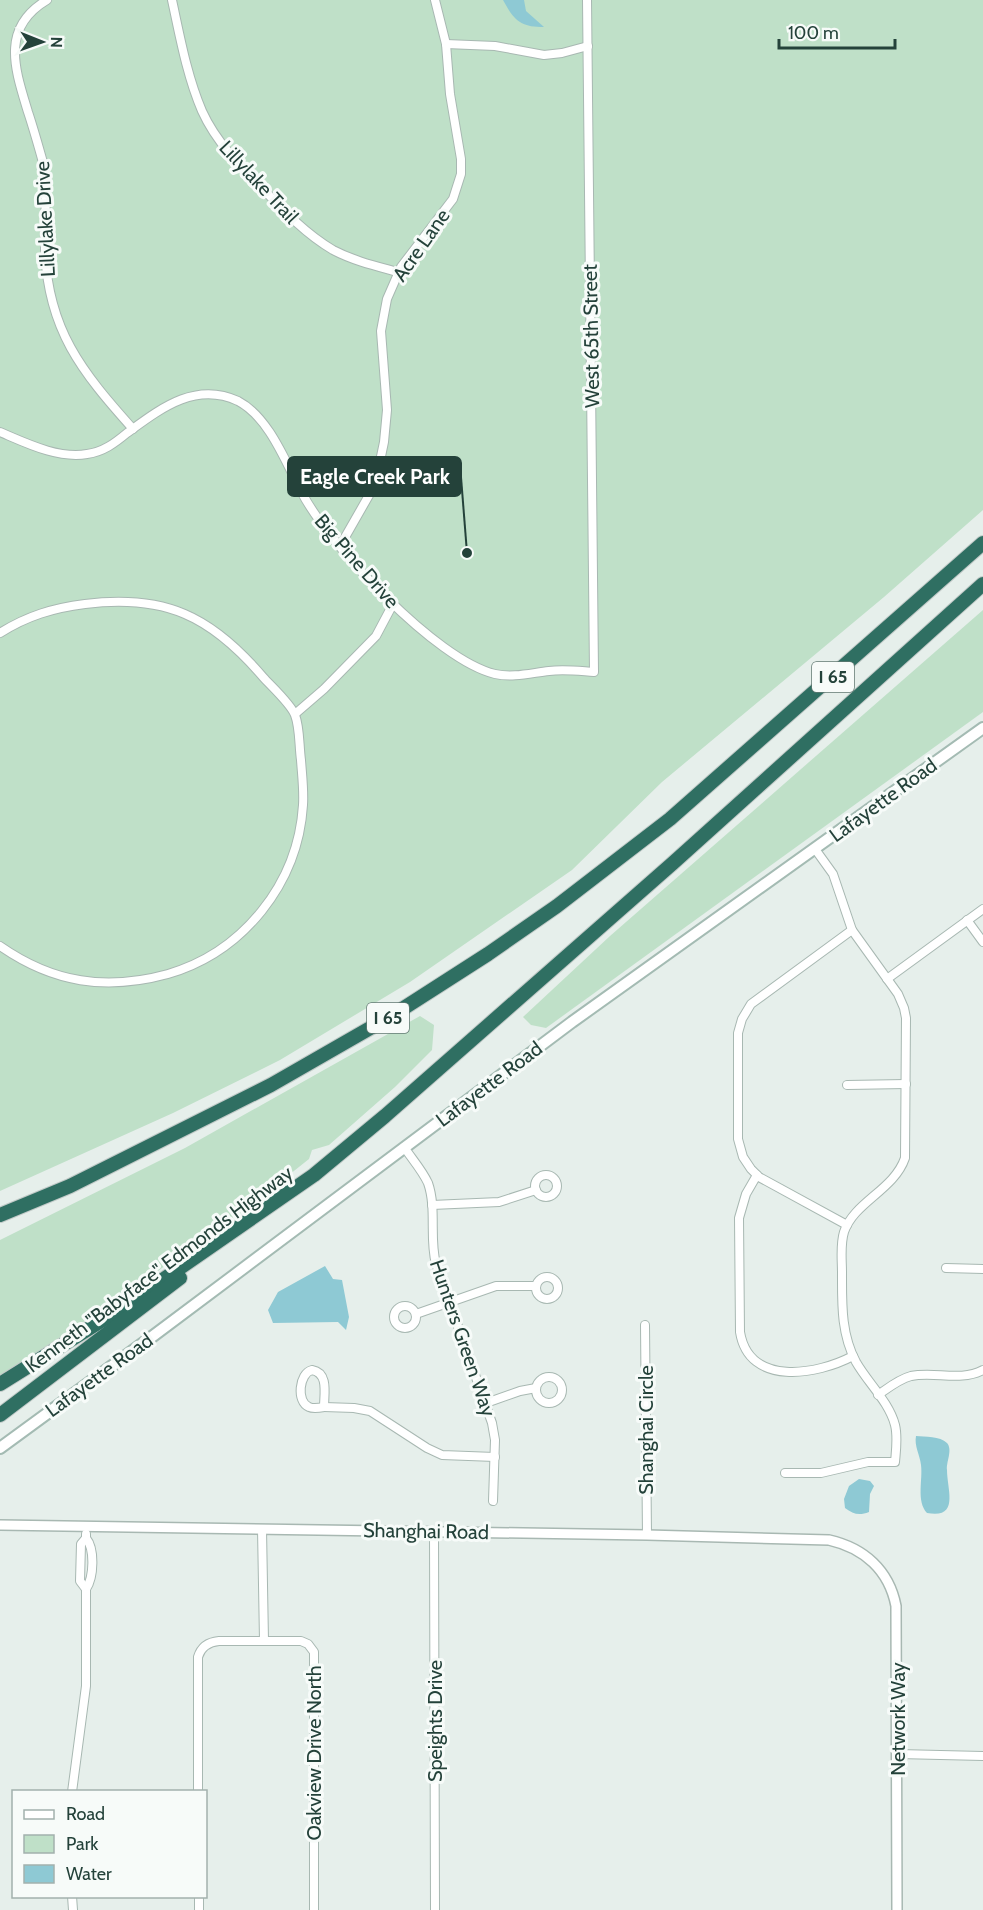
<svg xmlns="http://www.w3.org/2000/svg" width="983" height="1910" font-family="Cabin,sans-serif">
  <style>
    .green { fill: #bfe0c8 }
    .water { fill: #8ec9d4 }
    .lines { fill: none; stroke-linecap: round; stroke-linejoin: round }
    .minor-casing { stroke: #a8b8b2; stroke-width: 10 }
    .tertiary-casing { stroke: #a8b8b2; stroke-width: 12 }
    .secondary-casing { stroke: #a4bbb3; stroke-width: 14 }
    .motorway-casing { stroke: #c2cac8; stroke-width: 16 }
    .minor { stroke: #fff; stroke-width: 8 }
    .tertiary { stroke: #fff; stroke-width: 9 }
    .secondary { stroke: #fff; stroke-width: 10 }
    .motorway { stroke: #2f6f62; stroke-width: 14 }
    .labels { text-anchor: middle; dominant-baseline: central; stroke-width: 6; stroke-linejoin: round; paint-order: stroke }
    .shield { fill: #f7fbf9; stroke: #637a73; stroke-width: 1.5 }
    .shield-label { font-size: 18px; font-weight: bold; fill: #24423a }
    .street-label { font-size: 20px; fill: #24423a; stroke: #f7fbf9 }
    .leader { fill: none; stroke: #24423a; stroke-width: 2 }
    .callout-dot { fill: #24423a; stroke: #f7fbf9; stroke-width: 2 }
    .callout { fill: #24423a; stroke: #24423a; stroke-width: 2 }
    .callout-label { font-size: 21px; text-anchor: middle; font-weight: bold; fill: #fff }
  </style>
  <rect width="100%" height="100%" fill="#e6efeb"/>
  <g class="green">
    <path d="M0,0H983V510L884,597L662,782L572,870L410,982L280,1060L173,1113L0,1191Z"/>
    <path d="M983,610V712L546,1028L531,1025L523,1017L610,936Z"/>
    <path d="M420,1016L434,1025L432,1050L395,1087L329,1145L312,1150L309,1159L246,1209L202,1238L138,1286L37,1353L0,1375V1240L185,1148Z"/>
  </g>
  <g class="water">
    <path d="M503,0H524L526,11L544,27C520,27 514,20 503,0Z"/>
    <path d="M325,1266L333,1279L342,1280L349,1317L346,1330L338,1322L273,1323L268,1310L278,1292Z"/>
    <path d="M916,1436C925,1437 940,1436 947,1443C953,1450 946,1462 947,1470C947,1490 960,1519 927,1513C916,1501 923,1480 921,1465C920,1455 914,1446 916,1436Z"/>
    <path d="M859,1479L870,1481L874,1486L870,1494L869,1512C859,1516 853,1514 845,1508L844,1499L849,1486Z"/>
  </g>
  <g class="lines">
    <defs>
      <g id="minor">
        <path d="M47,0C0,28 15,69 28,112C34,130 39,148 44,166C48,193 44,221 45,248C47,329 82,372 133,429"/>
        <path d="M172,0C180,37 187,76 202,111C216,142 240,166 264,190C285,212 306,234 333,250C354,261 376,266 398,272"/>
        <path d="M446,44L495,46L544,55L562,53L588,46"/>
        <path d="M0,432C26,443 58,459 87,454C103,452 115,443 127,433C160,409 195,381 238,401C269,417 286,463 302,493C330,546 436,660 495,674C513,678 531,673 549,671C564,669 579,671 594,672L587,0"/>
        <path d="M340,546L372,490L379,466L384,442L387,410L381,331L387,299L401,267L453,199L461,174V159L450,94L446,44L435,0"/>
        <path d="M0,633C27,616 53,608 85,604C165,594 211,616 263,677C271,686 291,704 295,715C300,728 299,746 301,760C302,775 304,790 303,805C298,884 243,952 168,974C106,991 53,983 0,946"/>
        <path d="M295,714L324,689L376,636L393,604"/>
        <path d="M967,920L983,942"/>
        <path d="M887,979L983,909"/>
        <path d="M847,1085L906,1084"/>
        <path d="M404,1147C412,1159 422,1170 428,1183C437,1209 429,1238 436,1264L492,1423L495,1440L493,1501"/>
        <circle cx="546" cy="1186" r="11"/>
        <path d="M757,1175L746,1194L739,1218L740,1332C749,1387 817,1375 853,1356"/>
        <path d="M432,1205L499,1202L536,1190"/>
        <path d="M847,1225L759,1177L751,1169L743,1157L738,1139V1033L742,1019L751,1004L852,930"/>
        <path d="M946,1268L983,1269"/>
        <circle cx="547" cy="1288" r="11"/>
        <circle cx="405" cy="1317" r="11"/>
        <path d="M416,1314L496,1286H536"/>
        <path d="M645,1325L647,1535"/>
        <path d="M312,1370C329,1373 324,1394 324,1407C319,1408 313,1409 309,1407C296,1402 299,1373 312,1370Z"/>
        <circle cx="549" cy="1390" r="13"/>
        <path d="M878,1395C888,1388 899,1379 911,1376C935,1371 960,1382 983,1370"/>
        <path d="M486,1403L520,1391L536,1388"/>
        <path d="M324,1407L354,1408L370,1411L427,1448L442,1455L495,1457"/>
        <path d="M785,1473H821L868,1462H895C896,1450 898,1437 895,1425C889,1402 868,1383 856,1362C841,1334 842,1304 842,1273C842,1259 840,1245 844,1232C854,1202 894,1190 905,1158L906,1018L904,1008L898,994L852,930L833,874L815,849"/>
        <path d="M262,1529L264,1641"/>
        <path d="M434,1532L435,1910"/>
        <path d="M86,1534V1538L81,1544L80,1581L86,1589"/>
        <path d="M898,1754L983,1756"/>
        <path d="M72,1792L86,1686V1589C94,1577 95,1549 86,1538"/>
        <path d="M198,1792V1657C201,1647 208,1642 219,1641H301L308,1644L314,1652V1910"/>
        <path d="M72,1896L73,1910"/>
        <path d="M199,1896V1910"/>
      </g>
      <path id="tertiary" d="M0,1525L647,1535L829,1540C864,1548 889,1570 896,1606L897,1910"/>
      <path id="secondary" d="M0,1448L153,1336L572,1022L983,728"/>
      <g id="motorway">
        <path d="M0,1215L70,1186L271,1085L393,1015L488,954L557,906L670,819L983,543"/>
        <path d="M0,1384L125,1306L314,1175L385,1116L673,863L983,584"/>
        <path d="M0,1415L180,1278"/>
      </g>
    </defs>
    <use href="#minor" class="minor-casing"/>
    <use href="#tertiary" class="tertiary-casing"/>
    <use href="#secondary" class="secondary-casing"/>
    <use href="#motorway" class="motorway-casing"/>
    <use href="#minor" class="minor"/>
    <use href="#tertiary" class="tertiary"/>
    <use href="#secondary" class="secondary"/>
    <use href="#motorway" class="motorway"/>
  </g>
  <g class="labels">
    <g class="shield">
      <rect x="812" y="662" width="42" height="30" rx="4.5"/>
      <rect x="367" y="1003" width="42" height="30" rx="4.5"/>
    </g>
    <g class="shield-label">
      <text x="833" y="677">I 65</text>
      <text x="388" y="1018">I 65</text>
    </g>
    <g class="street-label">
      <text transform="translate(259 182) rotate(47)">Lillylake Trail</text>
      <text transform="translate(45 219) rotate(-93)">Lillylake Drive</text>
      <text transform="translate(421 245) rotate(-55)">Acre Lane</text>
      <text transform="translate(591 336) rotate(-91)">West 65th Street</text>
      <text transform="translate(357 561) rotate(49)">Big Pine Drive</text>
      <text transform="translate(883 800) rotate(-36)">Lafayette Road</text>
      <text transform="translate(489 1084) rotate(-37)">Lafayette Road</text>
      <text transform="translate(159 1269) rotate(-37)">Kenneth "Babyface" Edmonds Highway</text>
      <text transform="translate(463 1338) rotate(71)">Hunters Green Way</text>
      <text transform="translate(99 1375) rotate(-36)">Lafayette Road</text>
      <text transform="translate(646 1430) rotate(-90)">Shanghai Circle</text>
      <text transform="translate(426 1531) rotate(1)">Shanghai Road</text>
      <text transform="translate(898 1719) rotate(-90)">Network Way</text>
      <text transform="translate(435 1721) rotate(-90)">Speights Drive</text>
      <text transform="translate(314 1753) rotate(-90)">Oakview Drive North</text>
    </g>
  </g>
  <path class="leader" d="M467 553L461 477"/>
  <circle class="callout-dot" cx="467" cy="553" r="6"/>
  <rect class="callout" x="288" y="457" width="173" height="39" rx="6"/>
  <g class="callout-label">
    <text x="375" y="484">Eagle Creek Park</text>
  </g>
  <rect x="12" y="1790" width="195" height="108" fill="#f7fbf9" stroke="#a3b1ad" stroke-width="1.5"/>
  <rect x="24" y="1810" width="30" height="9" fill="#ffffff" stroke="#a3b1ad" stroke-width="1.5"/>
  <text x="66" y="1820" font-size="18" fill="#24423a">Road</text>
  <rect x="24" y="1835" width="30" height="18" fill="#bfe0c8" stroke="#a3b1ad" stroke-width="1.5"/>
  <text x="66" y="1850" font-size="18" fill="#24423a">Park</text>
  <rect x="24" y="1865" width="30" height="18" fill="#8ec9d4" stroke="#a3b1ad" stroke-width="1.5"/>
  <text x="66" y="1880" font-size="18" fill="#24423a">Water</text>
  <g transform="translate(42 42) rotate(91)" stroke="#f7fbf9" stroke-width="4.5" paint-order="stroke">
  <path d="M0-4.5L10 22L0 15L-10 22Z" fill="#24423a"/>
  <text y="-9" font-size="16" font-weight="bold" text-anchor="middle" fill="#24423a">N</text>
  </g>
  <path d="M779 39v9h116v-9" fill="none" stroke="#24423a" stroke-width="3"/>
  <text x="788" y="39" font-size="18" fill="#24423a" stroke="#f7fbf9" stroke-width="4.5" paint-order="stroke">100 m</text>
</svg>
